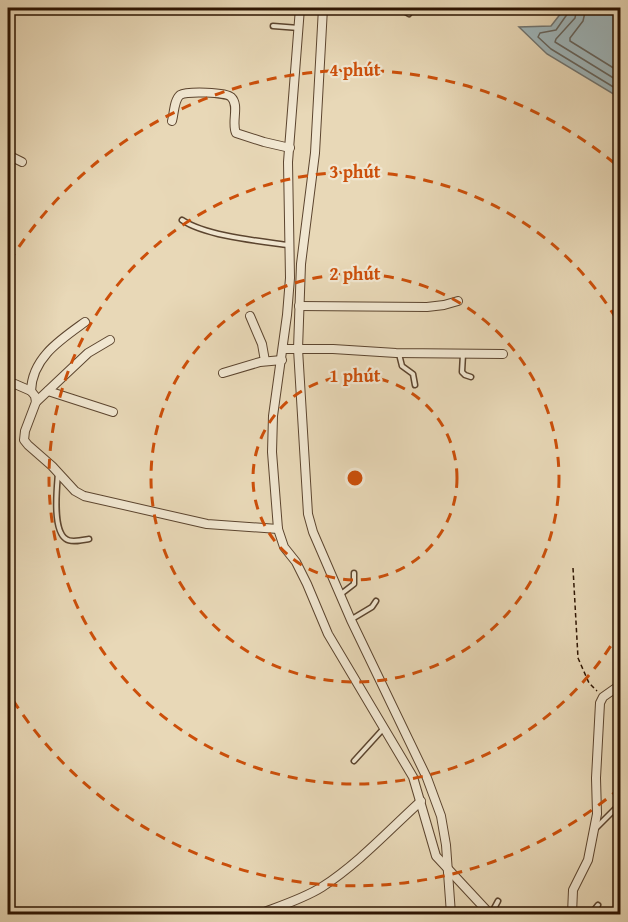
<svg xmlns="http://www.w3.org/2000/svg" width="628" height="922" font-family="'Gentium Book Plus',serif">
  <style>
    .water { fill: #9eb6bb; stroke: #717571; stroke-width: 1.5 }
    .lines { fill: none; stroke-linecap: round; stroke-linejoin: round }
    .shore { stroke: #66655e; stroke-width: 1.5 }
    .service-casing { stroke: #5c452f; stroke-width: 7 }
    .minor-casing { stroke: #5c452f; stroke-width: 10 }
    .path { stroke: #2d1402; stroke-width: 1.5; stroke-dasharray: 4.5 3; stroke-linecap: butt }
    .service { stroke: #f0e6d0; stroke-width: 4 }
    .minor { stroke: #f0e6d0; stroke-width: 8 }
    .ring { fill: none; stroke: #cc4f0a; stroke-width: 3; stroke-dasharray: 10 8 }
    .centre { fill: #cc4f0a; stroke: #f0e6d0; stroke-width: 3 }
    .ring-label { font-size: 18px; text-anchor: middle; font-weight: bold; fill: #cc4f0a; stroke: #f0e6d0; stroke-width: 4.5; stroke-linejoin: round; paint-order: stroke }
  </style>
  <rect width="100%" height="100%" fill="#e8d8b7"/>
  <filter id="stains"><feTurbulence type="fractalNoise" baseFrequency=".00333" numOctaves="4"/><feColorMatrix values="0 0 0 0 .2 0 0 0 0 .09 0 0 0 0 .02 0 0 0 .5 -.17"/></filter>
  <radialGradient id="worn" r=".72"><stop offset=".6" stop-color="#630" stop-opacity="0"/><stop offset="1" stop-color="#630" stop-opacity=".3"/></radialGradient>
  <path class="water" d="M565,8H620V98L547,54L519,27L551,26Z"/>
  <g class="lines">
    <g class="shore">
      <path d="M570,8L568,13L556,30L540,33L538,37L551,49L620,91"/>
      <path d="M577,8L575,18L556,39L555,42L620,82"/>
      <path d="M586,8L583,21L570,38V41L620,72"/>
    </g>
    <defs>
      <g id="service">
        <path d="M399,8L409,14"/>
        <path d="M273,26L299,28"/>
        <path d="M182,220C206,236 259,241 288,245"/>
        <path d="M399,354L402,366L413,374L415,385"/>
        <path d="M463,354L462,372L465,375L471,377"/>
        <path d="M58,473C57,487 52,530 66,539C71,543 83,540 89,539"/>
        <path d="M341,594L354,584V573"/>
        <path d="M352,619L372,607L376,601"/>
        <path d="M354,761L384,728"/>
        <path d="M597,827L620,804"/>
        <path d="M491,914L498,901"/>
        <path d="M591,914L598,905"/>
      </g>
      <g id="minor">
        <path d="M300,8L288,162L290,278L287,315L273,416L272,452L278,529L284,547L296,562L307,584L328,634L413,777L436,856L490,914"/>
        <path d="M323,8L315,153L301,264L298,349L308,514L313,532L351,620L427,778L441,816L446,845L451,914"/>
        <path d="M172,121C174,114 174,100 180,95C187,91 226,92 231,97C240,105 231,122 236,133L264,142L290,148"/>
        <path d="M8,155L22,162"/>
        <path d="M299,306L427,307L444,305L458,301"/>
        <path d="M250,316L262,344L265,361"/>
        <path d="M284,349H333L396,353L503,354"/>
        <path d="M223,373L260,362L282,360"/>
        <path d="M8,381L31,391L35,396L36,402L25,431L24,440L28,445L52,466L75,491L84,496L207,524L278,529"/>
        <path d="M31,391C32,358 60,340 85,322"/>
        <path d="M48,391L113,412"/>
        <path d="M36,402L88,353L110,340"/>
        <path d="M259,914C280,906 303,899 322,887C359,863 389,830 421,801"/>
        <path d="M572,914L573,890L588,860L597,814L596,778L600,703L603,697L620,685"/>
      </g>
    </defs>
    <use href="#service" class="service-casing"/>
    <use href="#minor" class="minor-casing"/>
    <path class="path" d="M573,568L578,658L589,683L597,691"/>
    <use href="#service" class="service"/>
    <use href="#minor" class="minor"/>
  </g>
  <g class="ring">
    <circle cx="355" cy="478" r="102"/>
    <circle cx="355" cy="478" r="204"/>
    <path d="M620 631A306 306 0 1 1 620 325"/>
    <path d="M620 788A408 408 0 0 1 9 694M9 262A408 408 0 0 1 620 168"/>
  </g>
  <circle cx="355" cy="478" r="9" class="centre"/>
  <g class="ring-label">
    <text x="355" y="76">4 phút</text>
    <text x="355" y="178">3 phút</text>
    <text x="355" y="280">2 phút</text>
    <text x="355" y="382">1 phút</text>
  </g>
  <rect width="628" height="922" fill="none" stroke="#e8d8b7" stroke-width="30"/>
  <rect x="9" y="9" width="610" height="904" fill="none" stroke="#2d1402" stroke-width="3"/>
  <rect x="15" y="15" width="598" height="892" fill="none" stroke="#2d1402" stroke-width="1.5"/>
  <rect width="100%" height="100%" filter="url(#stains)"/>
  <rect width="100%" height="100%" fill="url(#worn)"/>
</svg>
